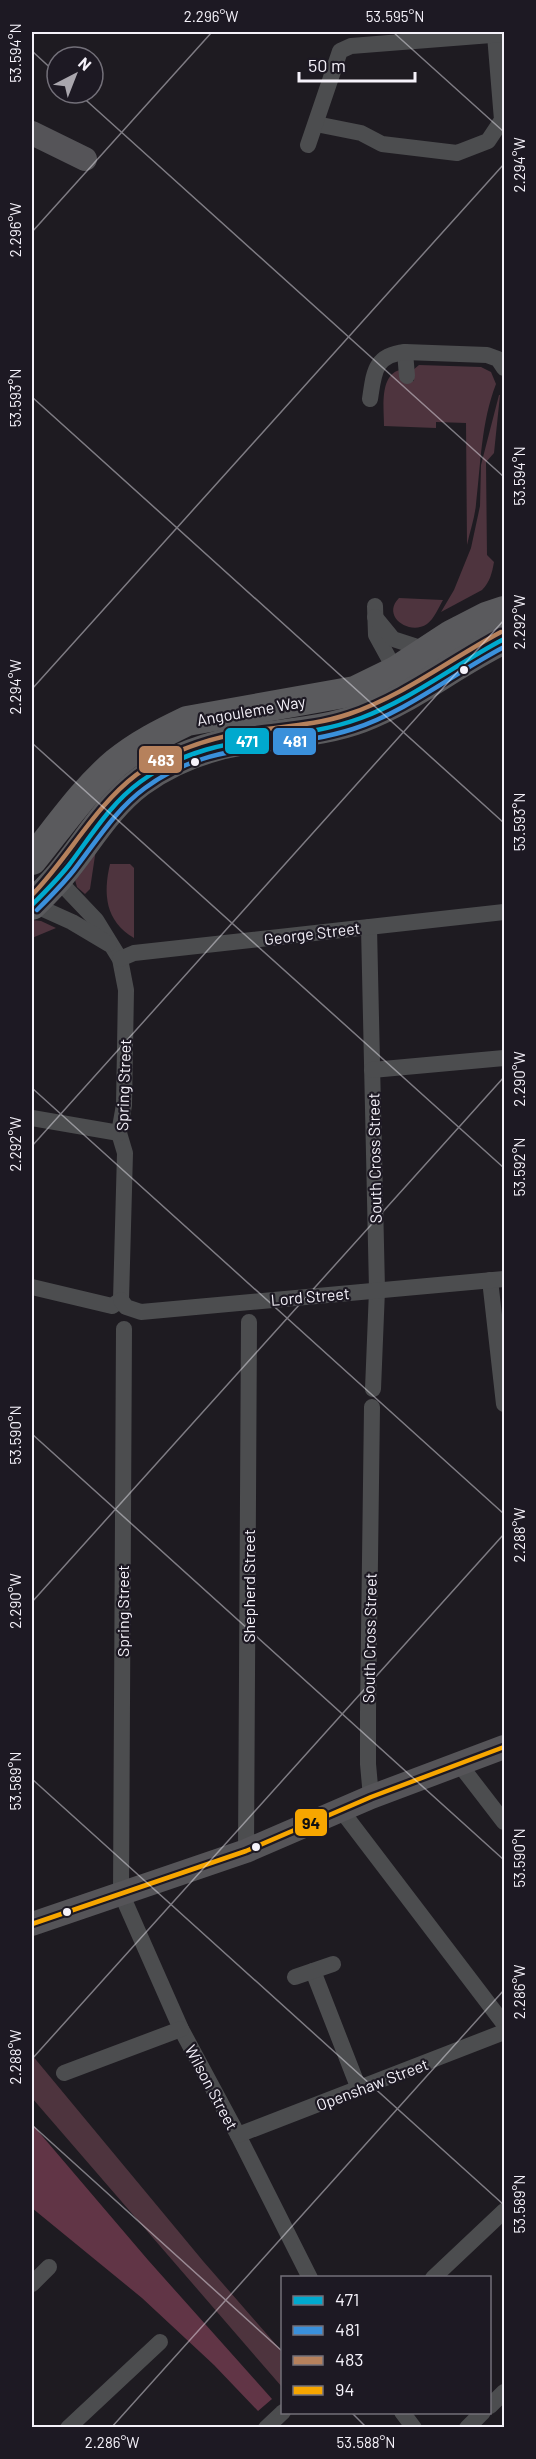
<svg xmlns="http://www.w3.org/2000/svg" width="536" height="2459" font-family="Barlow,sans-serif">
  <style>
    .green { fill: #4e343e }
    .forest { fill: #613546 }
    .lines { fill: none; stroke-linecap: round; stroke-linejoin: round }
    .street { stroke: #4c4d4f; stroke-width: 16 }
    .secondary { stroke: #555458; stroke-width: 24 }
    .highway { stroke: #5a5a5d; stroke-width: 30 }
    .bus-1-casing { stroke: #1d1923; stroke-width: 9 }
    .bus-2-casing { stroke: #1d1923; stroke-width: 9 }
    .bus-3-casing { stroke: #1d1923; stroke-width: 9 }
    .bus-4-casing { stroke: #1d1923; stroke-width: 9 }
    .bus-1 { stroke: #00a9ce; stroke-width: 4.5 }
    .bus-2 { stroke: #3a90db; stroke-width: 4.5 }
    .bus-3 { stroke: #b6815c; stroke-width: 4.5 }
    .bus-4 { stroke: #f7a600; stroke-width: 4.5 }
    .ticks { fill: none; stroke: #f5f2fa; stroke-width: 1.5; stroke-opacity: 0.45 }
    .bus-dot { fill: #f5f2fa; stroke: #1d1923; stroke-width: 2 }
    .labels { text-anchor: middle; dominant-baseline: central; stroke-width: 4.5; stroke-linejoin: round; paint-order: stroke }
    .street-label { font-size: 16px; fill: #f5f2fa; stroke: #1d1923 }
    .line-badge { stroke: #1d1923; stroke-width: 2 }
    .badge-label { font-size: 16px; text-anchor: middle; font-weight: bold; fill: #fff }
    .pale-badge-label { font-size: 16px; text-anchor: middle; font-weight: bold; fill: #111 }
    .neatline { fill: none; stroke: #f5f2fa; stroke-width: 2 }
    .ticks-label { font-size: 15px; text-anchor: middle; fill: #f5f2fa }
  </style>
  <rect width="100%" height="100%" fill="#1e1b21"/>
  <g class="green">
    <path d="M419,365L481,367L491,372L496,384C481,423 481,462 476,504C475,517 470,531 467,545L466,423L436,422V428L384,426C384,409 379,375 400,370L402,382L414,381L413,370Z"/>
    <path d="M499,395H500L494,453L486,462L487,555L494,562C492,573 490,582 482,590L441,612L454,590L471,548L480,506L481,465Z"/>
    <path d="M399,598L443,600C439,607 434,619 427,624C409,636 381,616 399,598Z"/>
    <path d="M96,849L90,889L85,894L77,887L75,880Z"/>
    <path d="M110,864H130L134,868V938C105,921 103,894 110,864Z"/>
    <path d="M32,920L41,921L56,928L32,938Z"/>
    <path d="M32,2055L203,2261L279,2348L282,2353V2387L32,2098Z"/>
  </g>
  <path class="forest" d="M32,2124L148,2260L272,2399L258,2411L214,2365L142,2298L32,2208Z"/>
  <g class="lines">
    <g class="street">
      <path d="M316,124L361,133L382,144L457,153L488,141L502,120L495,35"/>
      <path d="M308,145L340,51L351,46L504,34"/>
      <path d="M405,352L407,376"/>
      <path d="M370,399C374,373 374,355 405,352L487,355L498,359L504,368"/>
      <path d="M375,606L376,635L399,677"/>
      <path d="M375,617L393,639L427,650"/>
      <path d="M57,879L96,920L120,959L126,990L124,1105L119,1133L125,1153L121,1300"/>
      <path d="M32,904L72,922L109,944"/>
      <path d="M369,927L377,1290L373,1389"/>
      <path d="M120,959L134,953L504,912"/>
      <path d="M372,1070L504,1058"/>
      <path d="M32,1118L119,1133"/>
      <path d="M490,1280L504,1404"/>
      <path d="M32,1287L112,1306L121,1300"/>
      <path d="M121,1300L126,1307L141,1312L504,1279"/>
      <path d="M124,1329L121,1893L181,2029L238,2135L310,2278"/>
      <path d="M460,1765L504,1822"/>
      <path d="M371,1797L368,1764V1712L372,1407"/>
      <path d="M341,1810L504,2024"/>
      <path d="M246,1851L249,1322"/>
      <path d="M313,1971L359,2089"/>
      <path d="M295,1977L333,1964"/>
      <path d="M64,2073L181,2029"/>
      <path d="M238,2135L504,2032"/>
      <path d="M433,2278L504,2211"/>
      <path d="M32,2284L49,2267"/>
      <path d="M490,2406L504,2392"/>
      <path d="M402,2412L414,2428"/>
      <path d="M68,2428L160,2342"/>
      <path d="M266,2428L283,2412"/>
      <path d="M467,2428L483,2412"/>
    </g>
    <g class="secondary">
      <path d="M32,133L85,159"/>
      <path d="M32,1924L246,1851L371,1797L504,1747"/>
    </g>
    <g class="highway">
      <path d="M32,860C59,827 83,791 116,763C138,745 162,733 187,721L355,691L396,671L451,635L486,617L504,611"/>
      <path d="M32,905C40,897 49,888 57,879C85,847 105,808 140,782C170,760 208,746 244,740C283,733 324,732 361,718C413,698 454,663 504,639"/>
    </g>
    <defs>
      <path id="bus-1" d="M32,905C45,892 58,879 69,865C91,836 110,804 140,782C211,729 285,746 361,718C412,699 456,664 504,639"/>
      <path id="bus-2" d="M37,910C50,897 63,884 74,870C96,842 115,810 145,788C211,739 281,752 353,729C408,711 454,673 504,647"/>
      <path id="bus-3" d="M32,895C69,857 94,807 136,775C172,749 215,736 259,730C289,726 320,724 349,714C403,696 450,659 501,632"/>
      <path id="bus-4" d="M32,1924L246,1851L371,1797L504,1747"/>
    </defs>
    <use href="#bus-1" class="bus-1-casing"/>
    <use href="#bus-2" class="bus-2-casing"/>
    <use href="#bus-3" class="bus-3-casing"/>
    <use href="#bus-4" class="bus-4-casing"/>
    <use href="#bus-1" class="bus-1"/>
    <use href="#bus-2" class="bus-2"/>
    <use href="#bus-3" class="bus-3"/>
    <use href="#bus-4" class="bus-4"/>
  </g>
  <path class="ticks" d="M393,32L504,132M32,51L57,74M78,93L504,477M32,232L212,32M32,397L504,823M32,689L504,164M32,743L504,1168M32,1088L504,1514M32,1146L504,620M32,1434L504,1860M32,1602L504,1077M32,1779L504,2205M32,2059L504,1534M32,2125L282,2351M351,2412L367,2428M111,2428L504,1990"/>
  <g class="bus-dot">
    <circle cx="464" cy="670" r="5"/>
    <circle cx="195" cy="762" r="5"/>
    <circle cx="256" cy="1847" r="5"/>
    <circle cx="67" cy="1912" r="5"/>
  </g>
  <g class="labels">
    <g class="street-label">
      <text transform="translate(251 710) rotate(-10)">Angouleme Way</text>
      <text transform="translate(312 933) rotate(-7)">George Street</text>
      <text transform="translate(123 1085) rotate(-88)">Spring Street</text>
      <text transform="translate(374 1158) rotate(-91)">South Cross Street</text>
      <text transform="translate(310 1296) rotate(-5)">Lord Street</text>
      <text transform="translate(248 1586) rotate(-90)">Shepherd Street</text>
      <text transform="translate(122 1611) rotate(-90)">Spring Street</text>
      <text transform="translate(369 1638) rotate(-89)">South Cross Street</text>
      <text transform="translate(372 2084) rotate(-21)">Openshaw Street</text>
      <text transform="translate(212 2087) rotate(62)">Wilson Street</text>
    </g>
  </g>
  <g class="line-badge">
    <rect x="224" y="727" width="46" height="28" rx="6" fill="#00a9ce"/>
    <rect x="272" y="727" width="45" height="29" rx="6" fill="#3a90db"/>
    <rect x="138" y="745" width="45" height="29" rx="6" fill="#b6815c"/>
    <rect x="294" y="1808" width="34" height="29" rx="6" fill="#f7a600"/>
  </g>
  <g class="badge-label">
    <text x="247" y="747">471</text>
    <text x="295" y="747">481</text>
    <text x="161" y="766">483</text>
  </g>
  <g class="pale-badge-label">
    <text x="311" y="1829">94</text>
  </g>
  <rect width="536" height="2459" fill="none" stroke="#1d1923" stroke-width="66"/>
  <rect x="281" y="2276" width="210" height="138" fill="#1d1923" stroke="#737079" stroke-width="1.5"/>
  <rect x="293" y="2296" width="30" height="9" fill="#00a9ce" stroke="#737079" stroke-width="1.5"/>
  <text x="335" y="2306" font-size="18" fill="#f5f2fa">471</text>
  <rect x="293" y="2326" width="30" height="9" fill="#3a90db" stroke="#737079" stroke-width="1.5"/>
  <text x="335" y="2336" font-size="18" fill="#f5f2fa">481</text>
  <rect x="293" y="2356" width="30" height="9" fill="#b6815c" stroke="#737079" stroke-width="1.5"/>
  <text x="335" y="2366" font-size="18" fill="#f5f2fa">483</text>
  <rect x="293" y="2386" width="30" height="9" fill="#f7a600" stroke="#737079" stroke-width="1.5"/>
  <text x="335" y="2396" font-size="18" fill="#f5f2fa">94</text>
  <g transform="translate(75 75) rotate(42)"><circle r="28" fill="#1d1923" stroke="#737079" stroke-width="1.5"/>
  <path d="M0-4.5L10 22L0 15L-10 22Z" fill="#aaa7ae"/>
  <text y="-9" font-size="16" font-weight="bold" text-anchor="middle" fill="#f5f2fa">N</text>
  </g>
  <path d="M299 72v9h116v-9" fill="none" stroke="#f5f2fa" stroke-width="3"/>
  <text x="308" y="72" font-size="18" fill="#f5f2fa" stroke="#1d1923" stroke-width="4.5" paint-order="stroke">50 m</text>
  <rect x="33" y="33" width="470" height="2393" class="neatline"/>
  <g class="ticks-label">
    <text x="211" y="22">2.296°W</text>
    <text x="395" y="22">53.595°N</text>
    <text transform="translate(16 53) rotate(-90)" y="5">53.594°N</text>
    <text transform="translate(520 165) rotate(-90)" y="5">2.294°W</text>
    <text transform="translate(16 230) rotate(-90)" y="5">2.296°W</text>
    <text transform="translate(16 398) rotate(-90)" y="5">53.593°N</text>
    <text transform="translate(520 476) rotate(-90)" y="5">53.594°N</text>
    <text transform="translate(520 622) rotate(-90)" y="5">2.292°W</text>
    <text transform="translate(16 687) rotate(-90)" y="5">2.294°W</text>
    <text transform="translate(520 822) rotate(-90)" y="5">53.593°N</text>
    <text transform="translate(520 1079) rotate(-90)" y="5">2.290°W</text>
    <text transform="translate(16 1144) rotate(-90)" y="5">2.292°W</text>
    <text transform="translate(520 1167) rotate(-90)" y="5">53.592°N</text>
    <text transform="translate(16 1435) rotate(-90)" y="5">53.590°N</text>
    <text transform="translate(520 1535) rotate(-90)" y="5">2.288°W</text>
    <text transform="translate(16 1601) rotate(-90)" y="5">2.290°W</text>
    <text transform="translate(16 1781) rotate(-90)" y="5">53.589°N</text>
    <text transform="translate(520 1858) rotate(-90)" y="5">53.590°N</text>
    <text transform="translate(520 1992) rotate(-90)" y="5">2.286°W</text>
    <text transform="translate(16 2057) rotate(-90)" y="5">2.288°W</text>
    <text transform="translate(520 2204) rotate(-90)" y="5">53.589°N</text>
    <text x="112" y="2448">2.286°W</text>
    <text x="366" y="2448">53.588°N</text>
  </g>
</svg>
